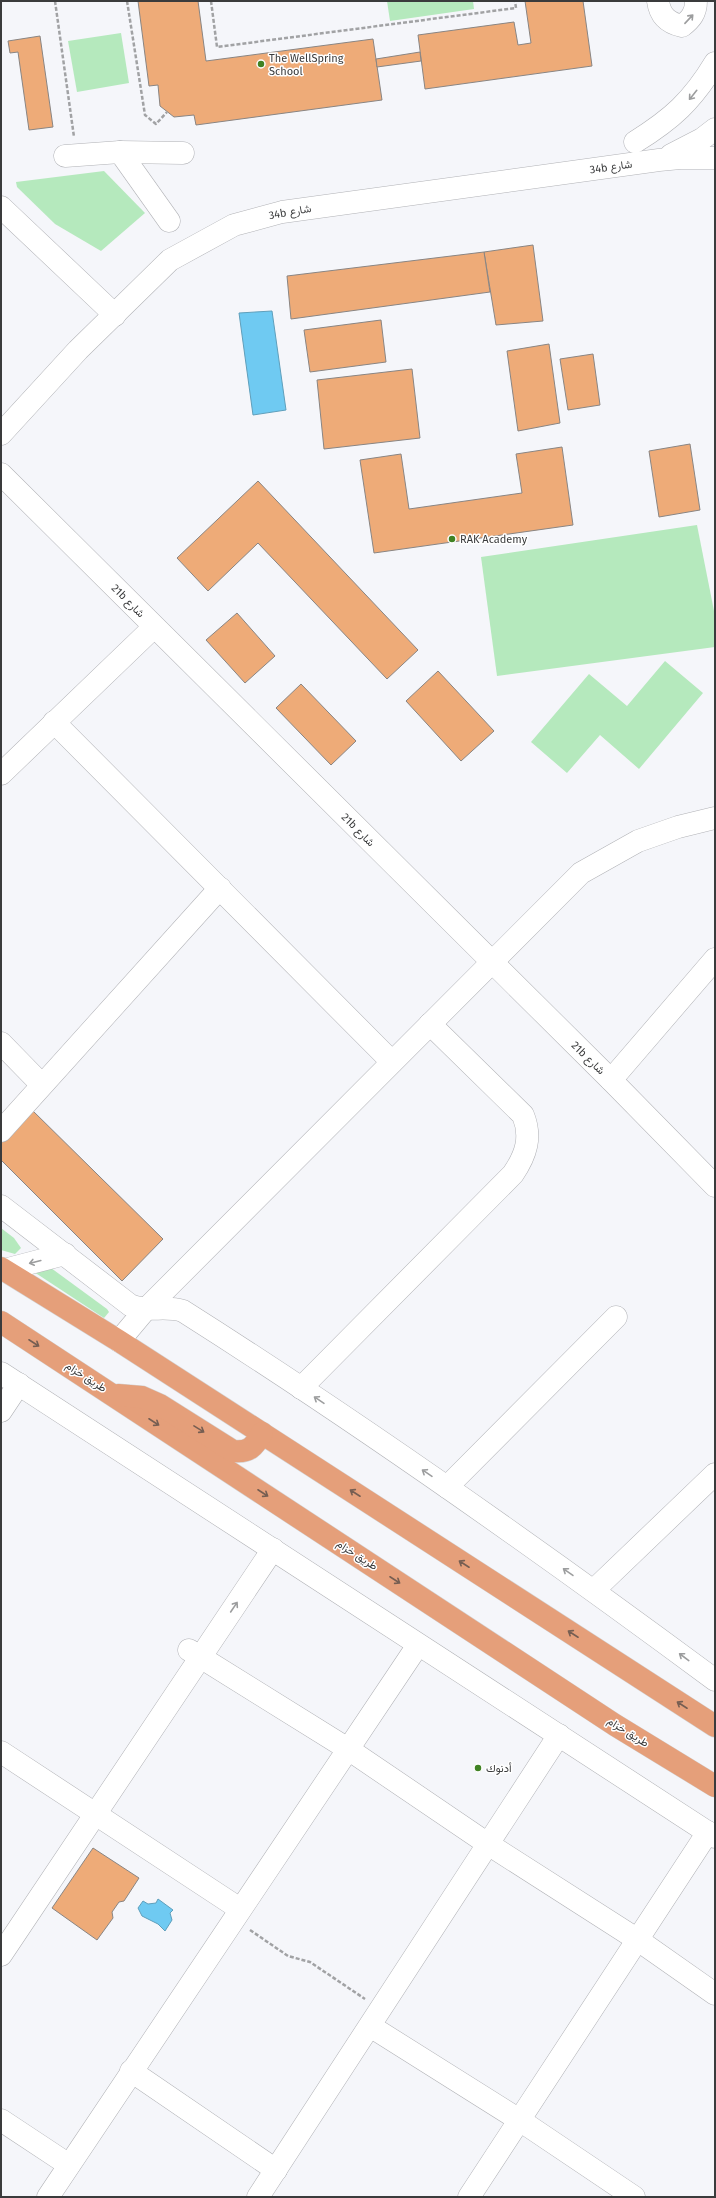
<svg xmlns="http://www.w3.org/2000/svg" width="716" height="2198" font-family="'Fira Sans',Vazirmatn,sans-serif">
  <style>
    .green { fill: #b5e9bd }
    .water { fill: #6fcaf2; stroke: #5f9fbb }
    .building { fill: #eeab78; stroke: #898583 }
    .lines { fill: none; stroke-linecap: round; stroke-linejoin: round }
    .minor-casing { stroke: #b1b2b6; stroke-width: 23 }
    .major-casing { stroke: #d4d4d4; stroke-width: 23 }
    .path { stroke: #a1a2a4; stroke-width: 2.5; stroke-dasharray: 4 2; stroke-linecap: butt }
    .minor { stroke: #fff; stroke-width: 22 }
    .major { stroke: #e59f7a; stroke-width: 22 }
    .oneway { stroke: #9c9d9e }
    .oneway2 { stroke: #765e52 }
    .poi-dot { fill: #408223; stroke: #fff; stroke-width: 1.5 }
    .labels { text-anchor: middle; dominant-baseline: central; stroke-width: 3; stroke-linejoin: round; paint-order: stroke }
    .poi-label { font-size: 11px; fill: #3a3b3c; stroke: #fff; text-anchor: start }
    .street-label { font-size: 11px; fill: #3a3b3c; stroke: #fff }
  </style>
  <rect width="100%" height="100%" fill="#f5f6fa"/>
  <g class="green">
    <path d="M387,1H473L474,9L390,21Z"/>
    <path d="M121,33L129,83L77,92L68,41Z"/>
    <path d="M104,171L145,213L101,251L55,224L17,187L16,182Z"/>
    <path d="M697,525L715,616V647L497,676L481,557Z"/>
    <path d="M665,661L703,693L639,769L600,735L567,773L531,742L589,674L627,706Z"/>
    <path d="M1,1228L14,1238L21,1248L15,1254L1,1250Z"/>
    <path d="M51,1268L107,1309L109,1312L104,1318L31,1270Z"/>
  </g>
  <g class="water">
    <path d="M272,311L286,410L253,415L239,313Z"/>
    <path d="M158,1899L173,1910L170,1913L172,1920L165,1931L158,1924L142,1916L138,1908L143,1901L148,1904L156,1903Z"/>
  </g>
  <g class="building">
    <path d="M138,1H198L206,61L373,39L382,100L196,125L194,115L174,117L160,106L158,85L149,86Z"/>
    <path d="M525,1H583L592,66L425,89L418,35L514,22L518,45L531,43Z"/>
    <path d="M40,36L53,127L29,130L18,52L10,53L8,41Z"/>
    <path d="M420,52L421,61L377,67L376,59Z"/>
    <path d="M533,245L543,321L496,325L484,252Z"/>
    <path d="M484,252L490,292L291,319L287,276Z"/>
    <path d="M381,320L386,362L310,372L304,330Z"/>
    <path d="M549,344L560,423L518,431L507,351Z"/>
    <path d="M593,354L600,405L568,410L560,359Z"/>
    <path d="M412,369L420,438L324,449L317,380Z"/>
    <path d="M690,444L700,510L659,517L649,451Z"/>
    <path d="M562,447L573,525L374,553L360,460L401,454L409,509L522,493L516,454Z"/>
    <path d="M258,481L418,650L387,679L258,543L208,591L177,558Z"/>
    <path d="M237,613L275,656L245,683L206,640Z"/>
    <path d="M438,671L494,731L461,761L406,701Z"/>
    <path d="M301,684L356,741L331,765L276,708Z"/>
    <path d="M31,1109L163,1239L122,1281L1,1160V1138Z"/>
    <path d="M93,1848L139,1878L124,1901L119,1902L112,1912L113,1918L97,1940L52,1908Z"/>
  </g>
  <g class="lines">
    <defs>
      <g id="minor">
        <path d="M658,1C660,16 668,23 682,26C691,19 696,13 696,1"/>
        <path d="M635,142C672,119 692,101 715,63"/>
        <path d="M120,152L169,221"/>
        <path d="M671,155L702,139L715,129"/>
        <path d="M65,156L120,152L183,153"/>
        <path d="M1,207L115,315"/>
        <path d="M1,434L78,350L170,260L234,225L282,212L659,160L680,158H715"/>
        <path d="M1,474L611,1080L715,1186"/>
        <path d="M54,722L392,1062"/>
        <path d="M1,774L154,627"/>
        <path d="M1,1043L41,1084"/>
        <path d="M611,1080L715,959"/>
        <path d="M1,1131L220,888"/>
        <path d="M1,1206L130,1305C147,1313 165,1305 183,1311C366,1427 542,1552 715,1680"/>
        <path d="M4,1270L65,1254"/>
        <path d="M119,1341L145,1310L581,873L638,841L678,827L715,818"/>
        <path d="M1,1373L715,1837"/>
        <path d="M301,1388L513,1174C526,1155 532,1137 523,1115L430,1024"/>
        <path d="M1,1411L19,1384"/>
        <path d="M447,1487L616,1317"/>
        <path d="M594,1590L715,1474"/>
        <path d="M189,1650L348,1749L488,1844L638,1940L715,1994"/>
        <path d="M1,1752L240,1909"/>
        <path d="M1,1955L273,1549"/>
        <path d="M370,2026L521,2121L634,2197"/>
        <path d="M131,2071L276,2170"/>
        <path d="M1,2120L69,2165"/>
        <path d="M48,2197L418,1645"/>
        <path d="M258,2197L559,1735"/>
        <path d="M469,2197L708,1832"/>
      </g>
      <g id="major">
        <path d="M1,1268L119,1341L715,1726"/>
        <path d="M1,1322L615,1725L715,1786"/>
        <path d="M118,1395L142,1397L160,1405L233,1451C249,1453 254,1447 262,1433"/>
      </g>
    </defs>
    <use href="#minor" class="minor-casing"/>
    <use href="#major" class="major-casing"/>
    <g class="path">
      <path d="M55,1L74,137"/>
      <path d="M127,1L145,115L156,124L167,112"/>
      <path d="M211,1L217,47L516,8L515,1"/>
      <path d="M250,1930L288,1956L310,1962L365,1999"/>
    </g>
    <use href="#minor" class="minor"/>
    <use href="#major" class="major"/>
  </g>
  <defs><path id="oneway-shaft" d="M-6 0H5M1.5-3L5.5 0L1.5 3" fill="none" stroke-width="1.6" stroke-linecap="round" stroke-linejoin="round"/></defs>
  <g class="oneway">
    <use href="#oneway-shaft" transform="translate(689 19) rotate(-47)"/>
    <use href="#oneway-shaft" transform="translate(693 95) rotate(129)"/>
    <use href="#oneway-shaft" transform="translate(35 1262) rotate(166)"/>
    <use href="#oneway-shaft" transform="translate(319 1400) rotate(-146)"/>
    <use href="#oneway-shaft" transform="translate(427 1473) rotate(-146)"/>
    <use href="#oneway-shaft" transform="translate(568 1572) rotate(-145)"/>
    <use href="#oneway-shaft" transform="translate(234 1607) rotate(-56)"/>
    <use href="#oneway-shaft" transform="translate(684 1657) rotate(-143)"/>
  </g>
  <g class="oneway2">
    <use href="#oneway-shaft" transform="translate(34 1343) rotate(33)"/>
    <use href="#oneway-shaft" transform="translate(154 1422) rotate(33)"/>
    <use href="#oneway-shaft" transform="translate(199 1429) rotate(32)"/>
    <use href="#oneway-shaft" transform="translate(263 1493) rotate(33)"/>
    <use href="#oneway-shaft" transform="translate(355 1493) rotate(-147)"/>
    <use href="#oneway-shaft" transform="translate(464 1564) rotate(-147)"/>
    <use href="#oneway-shaft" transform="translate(395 1580) rotate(33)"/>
    <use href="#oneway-shaft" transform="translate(573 1634) rotate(-147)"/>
    <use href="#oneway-shaft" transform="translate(682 1705) rotate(-147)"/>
  </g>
  <g class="poi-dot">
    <circle cx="261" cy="64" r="4"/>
    <circle cx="452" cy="539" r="4"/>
    <circle cx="478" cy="1768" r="4"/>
  </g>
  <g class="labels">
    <g class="poi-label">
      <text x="269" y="58">The WellSpring<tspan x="269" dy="13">School</tspan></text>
      <text x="460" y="539">RAK Academy</text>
      <text x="486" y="1768">أدنوك</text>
    </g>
    <g class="street-label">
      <text transform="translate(611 167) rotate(-8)">34b شارع</text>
      <text transform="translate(290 212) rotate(-10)">34b شارع</text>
      <text transform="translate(128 601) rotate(45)">21b شارع</text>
      <text transform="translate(358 830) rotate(45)">21b شارع</text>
      <text transform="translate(588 1058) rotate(44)">21b شارع</text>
      <text transform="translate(86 1377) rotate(33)">طريق خزام</text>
      <text transform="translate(357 1555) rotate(33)">طريق خزام</text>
      <text transform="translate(628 1732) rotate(32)">طريق خزام</text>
    </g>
  </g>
  <rect width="716" height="2198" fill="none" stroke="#3a3b3c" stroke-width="4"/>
</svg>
